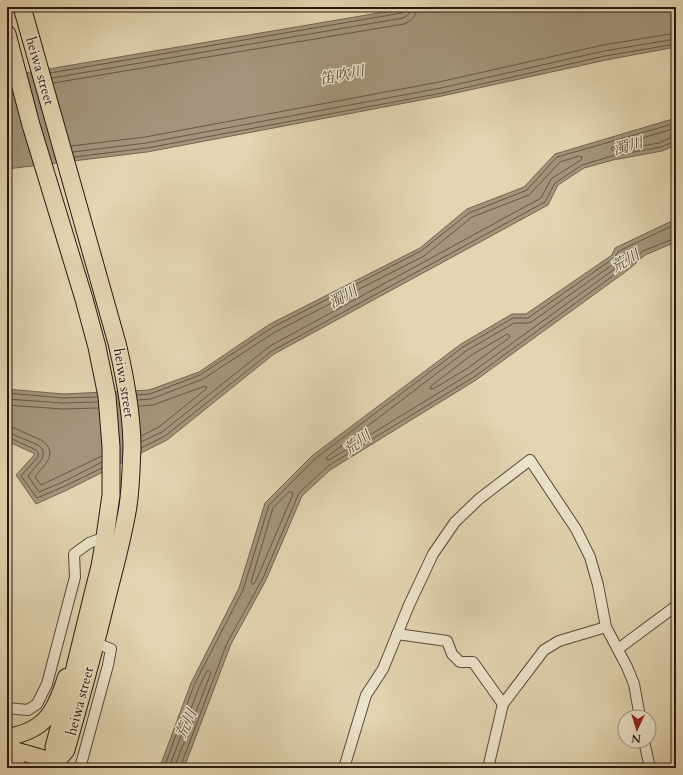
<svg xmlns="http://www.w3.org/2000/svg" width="683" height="775" font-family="Cardo,'Noto Serif JP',serif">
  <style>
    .water { fill: #a2957b; stroke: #716351 }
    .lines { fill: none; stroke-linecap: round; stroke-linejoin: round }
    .shore { stroke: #645646; stroke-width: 1 }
    .minor-casing { stroke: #56473a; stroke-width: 12 }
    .primary-casing { stroke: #271812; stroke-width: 18 }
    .trunk-casing { stroke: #271812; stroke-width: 19 }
    .minor { stroke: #ece4cc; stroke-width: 10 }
    .primary { stroke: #e2d5b1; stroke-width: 16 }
    .trunk { stroke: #e2d5b1; stroke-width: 17 }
    .labels { text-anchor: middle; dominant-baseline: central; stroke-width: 3; stroke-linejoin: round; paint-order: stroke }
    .street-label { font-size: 14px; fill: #271812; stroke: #ece4cc }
    .water-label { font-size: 15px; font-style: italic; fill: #584a3c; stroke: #ece4cc }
  </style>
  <rect width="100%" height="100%" fill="#e2d5b1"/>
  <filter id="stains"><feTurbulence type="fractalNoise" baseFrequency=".005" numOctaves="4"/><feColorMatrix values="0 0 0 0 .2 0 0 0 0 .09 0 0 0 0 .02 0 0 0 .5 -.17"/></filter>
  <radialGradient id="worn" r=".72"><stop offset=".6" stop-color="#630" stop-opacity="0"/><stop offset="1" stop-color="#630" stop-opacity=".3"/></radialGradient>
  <g class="water">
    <path d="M414,7H676V47L606,60L442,96L147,152L7,169V76Z"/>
    <path d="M676,118V145L662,151L613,160L584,168L558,185L548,205L274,354L167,440L67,490L36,504L16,475L35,454L7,441V389L63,394L149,390L199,372L270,324L420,248L467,209L524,187L555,154Z"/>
    <path d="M676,219V242L645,255L628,270L476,380L330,470L302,496L266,580L231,644L184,768H160L161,764L191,683L239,588L265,503L313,455L461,344L512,314H526L612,255L615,248Z"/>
  </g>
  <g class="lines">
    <g class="shore">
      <path d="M50,73L402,13L405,11L406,7"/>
      <path d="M52,78L403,18C408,16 411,12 411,7"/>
      <path d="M53,83L404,24C412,21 417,15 417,7"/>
      <path d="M676,128L612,147L611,149L613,151L659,143L672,137H676"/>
      <path d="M71,146L145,137L439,82L603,45L676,33"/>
      <path d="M73,152L146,143L441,88L604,51L676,39"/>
      <path d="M74,157L147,148L442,93L605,56L676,44"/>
      <path d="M630,251H633V254L620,265L618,264V262L622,255Z"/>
      <path d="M614,264L617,265L616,268L471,373L329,460L326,459L327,457L466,351L514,323H527L531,322Z"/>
      <path d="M508,334L510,336L509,338L468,368L433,389H430L431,386L470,356Z"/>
      <path d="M7,393L63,398L97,397"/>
      <path d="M137,395L150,394L200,375L273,327L421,251L469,213L527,190L557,157L676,123"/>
      <path d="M7,399L63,403L98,402"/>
      <path d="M138,400L151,399L203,379L275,332L424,256L472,217L529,195L560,162L579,156L582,157L581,160L551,179L541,198L270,346L162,432L141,442"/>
      <path d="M7,405L63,409L98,408"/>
      <path d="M139,406L153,405L205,386L207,387L206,389L159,427L141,436"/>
      <path d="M7,427L14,428L41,440C60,453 44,465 35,477L41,485L60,476L102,456"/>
      <path d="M7,433L12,434L38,445L43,450V455L42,459L28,476L39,492L63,482L102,462"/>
      <path d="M7,438H10L36,450C38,451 39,454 38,457L21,476L37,498L65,486L102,468"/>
      <path d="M141,448L165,436L272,351L545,202L555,183L582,165L612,156L661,147L673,142H676"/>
      <path d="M289,492H292L293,494L258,576L254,584H252L251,582L273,508Z"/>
      <path d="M164,768L194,685L243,590L269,505L316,458L463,347L513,318H528L614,258L619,251L676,224"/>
      <path d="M169,768L199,687L207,671L209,670L211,673L176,763V768"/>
      <path d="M181,768V765L227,643L263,578L299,493L328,466L474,377L625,267L643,251L673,239H676"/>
    </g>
    <defs>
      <g id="minor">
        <path d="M397,634L447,641L452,654L460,662H473L503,704"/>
        <path d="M618,649L676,606"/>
        <path d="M7,708L28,710L37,704L47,684L75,577L74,554L89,543L105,537"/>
        <path d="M644,741L650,768"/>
        <path d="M80,768L108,665L111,649L96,643"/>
        <path d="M344,768L366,695L383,669L409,605L433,554L455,522L479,499L530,460L576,529L590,557L598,585L606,627L627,667L634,684L640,717"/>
        <path d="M488,768L503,704L544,650L559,641L606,627"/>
      </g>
      <g id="primary">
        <path d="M7,737C45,731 55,712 66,677"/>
        <path d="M7,748L56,762"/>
        <path d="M7,755L14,762L19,768"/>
      </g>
      <g id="trunk">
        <path d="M22,7L117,343C125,377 132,413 132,448C131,467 131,487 128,506C123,538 114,569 106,601C94,651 80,701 66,750L56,762"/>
        <path d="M7,34L31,125L84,299L97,347L107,396L111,447V495L105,537L100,566L92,598L70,688L54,747L56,762L55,768"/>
      </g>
    </defs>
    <use href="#minor" class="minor-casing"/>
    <use href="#primary" class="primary-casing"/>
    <use href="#trunk" class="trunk-casing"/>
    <use href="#minor" class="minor"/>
    <use href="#primary" class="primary"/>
    <use href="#trunk" class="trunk"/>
  </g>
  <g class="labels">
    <g class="street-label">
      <text transform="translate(40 71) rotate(74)">heiwa street</text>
      <text transform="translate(124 383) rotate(81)">heiwa street</text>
      <text transform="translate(80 701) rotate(-75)">heiwa street</text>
    </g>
    <g class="water-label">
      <text transform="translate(342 75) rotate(-11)">笛吹川</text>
      <text transform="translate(628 146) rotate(-15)">濁川</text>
      <text transform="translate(625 261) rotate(-29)">荒川</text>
      <text transform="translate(343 297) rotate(-29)">濁川</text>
      <text transform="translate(357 443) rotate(-37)">荒川</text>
      <text transform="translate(186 724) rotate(-65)">荒川</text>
    </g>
  </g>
  <rect width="683" height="775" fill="none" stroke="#e2d5b1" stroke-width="24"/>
  <rect x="8" y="8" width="667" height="759" fill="none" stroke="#271812" stroke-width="2"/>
  <rect x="12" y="12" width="659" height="751" fill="none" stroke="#271812"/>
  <g transform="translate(637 729) rotate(184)"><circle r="19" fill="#ece4cc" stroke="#9d9282"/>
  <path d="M0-3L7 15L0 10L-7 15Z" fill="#8f2418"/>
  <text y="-6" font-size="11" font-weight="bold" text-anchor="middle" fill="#271812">N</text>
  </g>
  <rect width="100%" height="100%" filter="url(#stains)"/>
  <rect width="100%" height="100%" fill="url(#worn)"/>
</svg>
